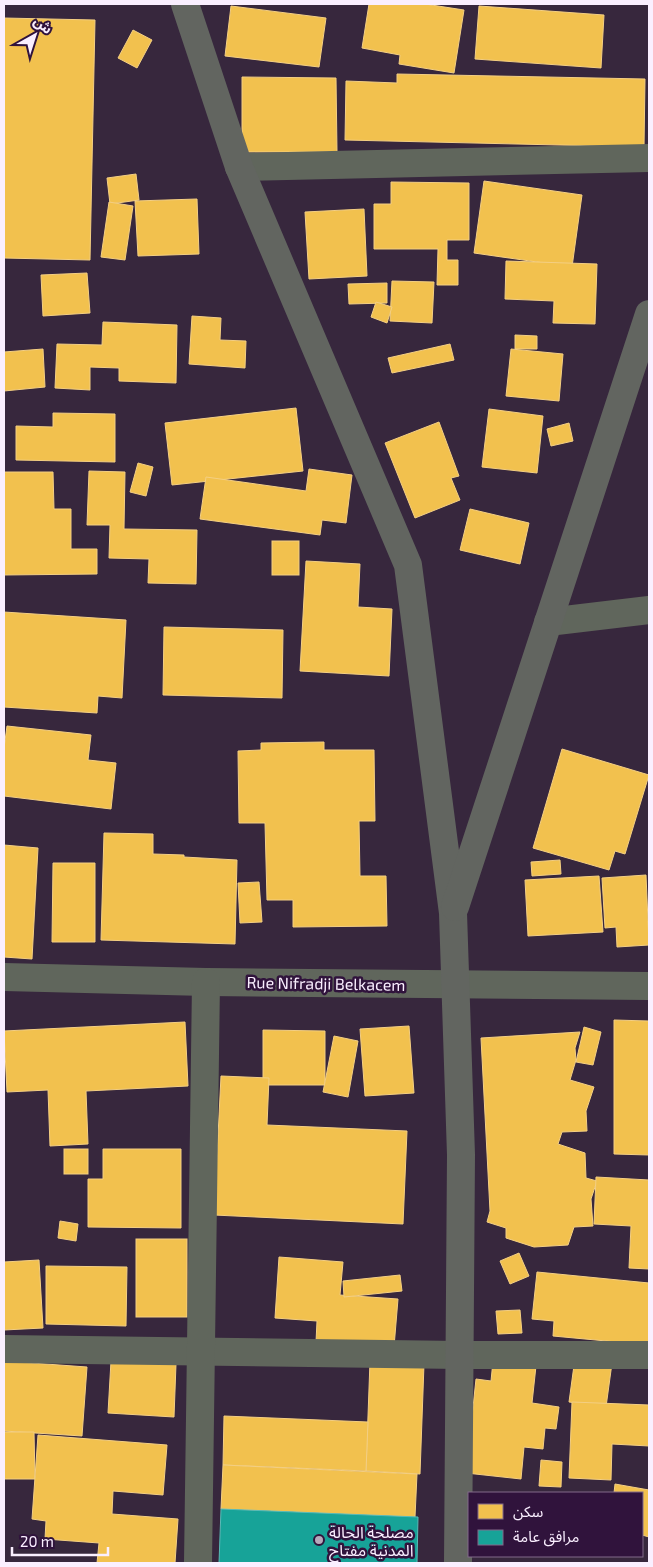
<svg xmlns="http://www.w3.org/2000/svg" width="653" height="1567" font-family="'Exo 2','Noto Sans Arabic',sans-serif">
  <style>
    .homes { fill: #f2c14e; stroke: #f4cf83 }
    .public { fill: #17a398; stroke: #5bbab7 }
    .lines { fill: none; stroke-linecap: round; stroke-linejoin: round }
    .minor { stroke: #60665c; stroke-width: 28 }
    .major { stroke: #626560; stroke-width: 28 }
    .poi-dot { fill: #b6a9bb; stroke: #30133c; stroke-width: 2 }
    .labels { text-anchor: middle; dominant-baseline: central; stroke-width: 5; stroke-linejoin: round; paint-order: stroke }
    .street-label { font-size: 16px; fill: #faefff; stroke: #30133c }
    .poi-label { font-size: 16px; fill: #faefff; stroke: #30133c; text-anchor: start }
  </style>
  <rect width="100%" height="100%" fill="#37273d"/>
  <g class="homes">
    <path d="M369,4H425L464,10L454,73L399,64L400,55L362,48Z"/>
    <path d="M231,6L326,18L319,67L225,56Z"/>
    <path d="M479,6L604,15L601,68L475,59Z"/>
    <path d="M4,18L95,20L90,260L4,258Z"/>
    <path d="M133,30L152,40L137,68L118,58Z"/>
    <path d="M397,74L645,79L644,147L345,140L346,81L397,83Z"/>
    <path d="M242,77L336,78L337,152H242Z"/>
    <path d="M136,174L139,200L110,204L107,178Z"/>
    <path d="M484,181L582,195L572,267L474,253Z"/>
    <path d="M391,182L469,183V240H447V260H458V285H437L438,249H374V204H391Z"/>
    <path d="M197,199L199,254L138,256L135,201Z"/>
    <path d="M109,202L133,206L125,260L101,257Z"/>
    <path d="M364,209L367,276L309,279L305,212Z"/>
    <path d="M506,261L597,264L595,324L553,323L554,301L505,299Z"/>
    <path d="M87,273L90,313L43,316L41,275Z"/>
    <path d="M392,281L434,282L432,323L390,321Z"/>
    <path d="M387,283V303L349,304L348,284Z"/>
    <path d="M376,302L392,307L387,323L371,317Z"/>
    <path d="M192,316L221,318L220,340L246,341L245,368L189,364Z"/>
    <path d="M103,322L177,325L176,383L119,381V368L90,367V390L55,388L57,344L102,345Z"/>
    <path d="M515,335L537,336V349H515Z"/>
    <path d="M450,344L454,360L392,373L388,358Z"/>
    <path d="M43,349L45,387L4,391V352Z"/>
    <path d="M511,349L563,354L559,401L506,396Z"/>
    <path d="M296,408L303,471L172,485L165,423Z"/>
    <path d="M489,409L543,416L537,473L482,467Z"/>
    <path d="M53,413L115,414V462L16,460V426L53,427Z"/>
    <path d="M439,422L459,476L451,478L460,500L415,518L385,443Z"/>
    <path d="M569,423L573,441L551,446L547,429Z"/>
    <path d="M138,463L153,467L146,496L130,492Z"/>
    <path d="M309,469L352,475L346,523L322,520L320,535L200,519L206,477L306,491Z"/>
    <path d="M89,471L125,472L124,529L197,530L196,584L148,583L149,559L109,558L110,525H87Z"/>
    <path d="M4,472H53L54,509H71V549H97V574L4,575Z"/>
    <path d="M470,509L529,523L520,564L460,550Z"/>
    <rect x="272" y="541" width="27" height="34"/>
    <path d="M306,561L360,564L358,607L392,609L389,676L300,671Z"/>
    <path d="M4,612L126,620L122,698L98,696L97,713L4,707Z"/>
    <path d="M164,627L283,630L282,698L163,695Z"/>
    <path d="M7,726L91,735L88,760L116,763L111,809L4,796V748Z"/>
    <path d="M324,742V750H374L375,821H359L360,876H386L387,926L293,927V900H267L265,823H239L238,751L261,750V743Z"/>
    <path d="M562,749L649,775L625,854L615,851L609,870L533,848Z"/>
    <path d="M104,833L153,834V854L184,855V857L237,860L235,944L101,940Z"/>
    <path d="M4,845L38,848L32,959L4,957Z"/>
    <path d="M560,860L561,874L532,876L531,862Z"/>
    <path d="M53,863H95V942H52Z"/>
    <path d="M646,875L649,945L617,947L616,927L605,928L602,878Z"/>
    <path d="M599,876L603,932L528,936L525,880Z"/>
    <path d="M259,882L262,922L240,923L238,883Z"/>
    <path d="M614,1020L649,1021V1155L614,1154Z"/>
    <path d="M185,1022L188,1086L86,1091L88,1144L50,1146L48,1090L7,1092L4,1031Z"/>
    <path d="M409,1026L414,1093L365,1096L360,1029Z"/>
    <path d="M584,1027L601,1032L593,1065L576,1062Z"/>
    <path d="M263,1030L325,1031V1085H263Z"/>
    <path d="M580,1032L575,1048L576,1060L570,1080L594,1087L586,1111L587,1131L562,1132L558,1144L585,1153L586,1178L597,1181L591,1199L593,1226L574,1227L568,1245L534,1247L506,1238V1228L487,1222L490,1211L481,1038Z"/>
    <path d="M334,1036L358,1041L348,1097L323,1092Z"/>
    <path d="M221,1076L269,1078L267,1125L407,1131L403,1224L214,1215Z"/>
    <rect x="64" y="1149" width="24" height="25"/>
    <path d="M103,1149H181V1228L88,1227V1179H103Z"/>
    <path d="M596,1177L649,1180V1269L629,1268L631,1226L594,1224Z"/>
    <path d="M60,1221L78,1224L76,1241L58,1238Z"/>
    <rect x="136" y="1239" width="51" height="78"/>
    <path d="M519,1253L529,1276L510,1284L500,1261Z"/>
    <path d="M279,1257L343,1262L340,1295L398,1299L394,1347L316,1342L317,1321L275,1318Z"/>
    <path d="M39,1260L43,1328L4,1330V1262Z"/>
    <path d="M46,1266L127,1267L126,1326L46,1324Z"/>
    <path d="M537,1272L649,1283V1345L553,1336L554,1321L532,1319Z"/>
    <path d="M400,1275L402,1291L344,1297L343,1281Z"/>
    <path d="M520,1310L522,1333L498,1334L496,1311Z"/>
    <path d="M575,1358L612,1363L606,1407L569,1402Z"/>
    <path d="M4,1361L87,1367L82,1436L4,1431Z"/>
    <path d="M111,1361L176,1364L174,1417L108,1413Z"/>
    <path d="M370,1361L424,1364L420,1474L366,1471Z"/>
    <path d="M493,1361L536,1366L532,1403L559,1407L556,1429L545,1428L543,1449L524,1447L521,1479L466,1473L476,1379L491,1381Z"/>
    <path d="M572,1402L649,1405V1446L612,1444L611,1480L569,1478Z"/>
    <path d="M224,1416L368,1422L366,1471L223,1465Z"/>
    <path d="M4,1432H34L35,1479H4Z"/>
    <path d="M38,1435L167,1445L163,1495L113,1491L112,1514L178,1519L175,1563H97L99,1543L45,1539L46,1521L32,1519Z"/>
    <path d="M541,1460L562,1462L561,1487L539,1486Z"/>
    <path d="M223,1465L417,1474L415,1517L221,1509Z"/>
    <path d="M615,1484L649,1490V1537L642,1535V1493H614Z"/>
  </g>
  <path class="public" d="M221,1509L418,1517L417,1563H219Z"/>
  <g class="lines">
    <g class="minor">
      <path d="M239,167L649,158"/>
      <path d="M548,622L649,610"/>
      <path d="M4,977L206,982L649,986"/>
      <path d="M4,1349L460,1355H649"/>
      <path d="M198,1563L206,982"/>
    </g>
    <g class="major">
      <path d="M185,4L239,167L408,565L453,913L461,1155L458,1563"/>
      <path d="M455,907L649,314"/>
    </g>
  </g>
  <circle class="poi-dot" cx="319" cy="1540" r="5"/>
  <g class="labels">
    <g class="street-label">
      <text transform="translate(326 983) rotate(1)">Rue Nifradji Belkacem</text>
    </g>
    <g class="poi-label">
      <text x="329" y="1531">مصلحة الحالة<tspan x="329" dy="18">المدنية مفتاح</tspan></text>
    </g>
  </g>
  <rect width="653" height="1567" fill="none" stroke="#faefff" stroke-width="10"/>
  <rect x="468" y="1492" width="175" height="65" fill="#30133c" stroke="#816b8a"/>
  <rect x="478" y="1504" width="25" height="15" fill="#f2c14e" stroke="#816b8a"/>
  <text x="513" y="1517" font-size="15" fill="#faefff">سكن</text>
  <rect x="478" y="1530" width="25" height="15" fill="#17a398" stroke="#816b8a"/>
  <text x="513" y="1542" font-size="15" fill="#faefff">مرافق عامة</text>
  <g transform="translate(35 35) rotate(39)" stroke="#30133c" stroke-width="4" paint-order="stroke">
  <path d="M0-4L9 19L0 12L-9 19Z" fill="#faefff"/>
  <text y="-8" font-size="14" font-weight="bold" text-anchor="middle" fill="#faefff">ش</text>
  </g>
  <path d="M12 1547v8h96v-8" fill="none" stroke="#faefff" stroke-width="2.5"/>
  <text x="20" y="1547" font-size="15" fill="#faefff" stroke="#30133c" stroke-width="4" paint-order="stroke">20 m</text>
</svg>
